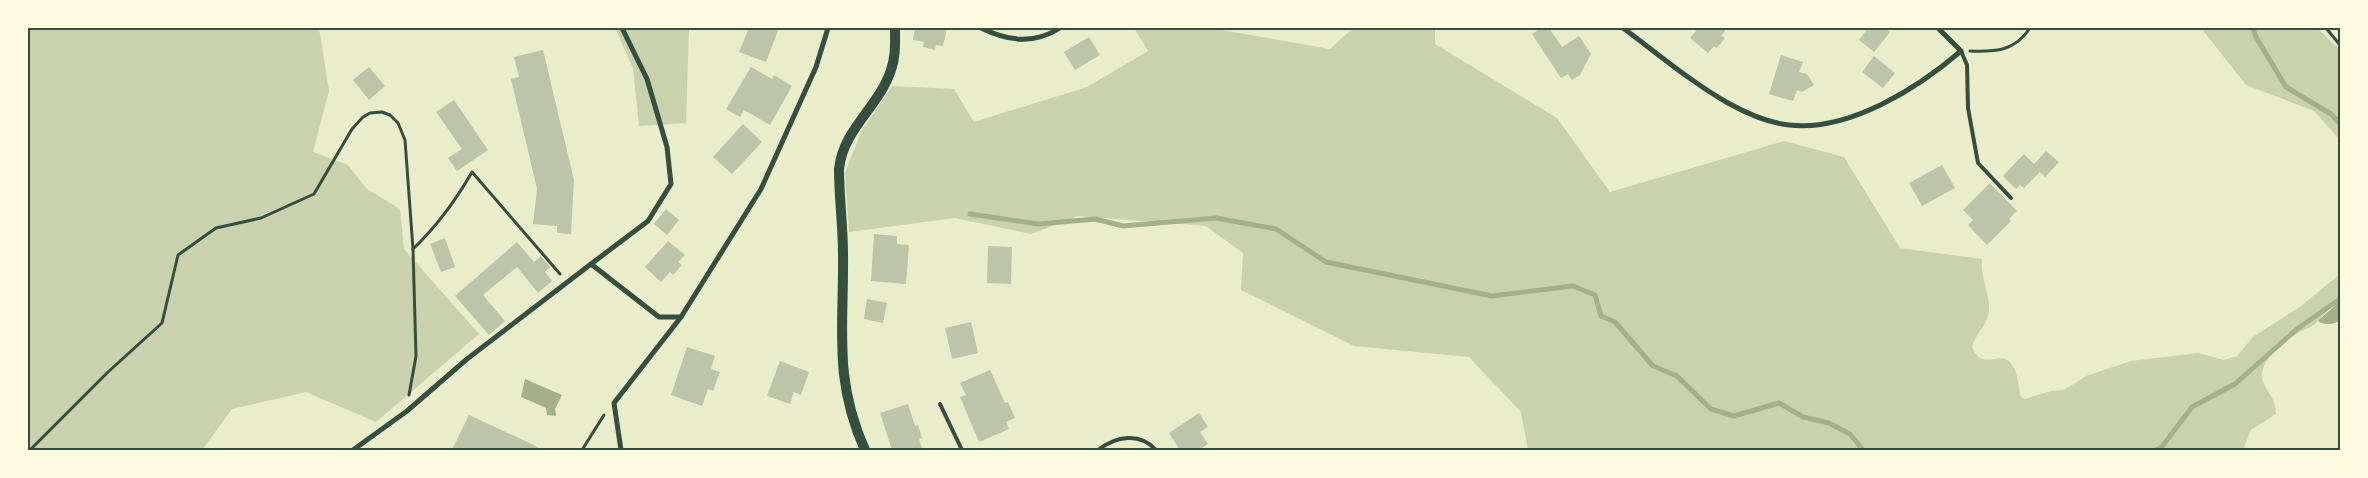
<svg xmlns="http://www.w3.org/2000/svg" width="2368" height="478" font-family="'Source Serif 4',serif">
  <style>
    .green { fill: #cad2ad }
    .water { fill: #a3b18a }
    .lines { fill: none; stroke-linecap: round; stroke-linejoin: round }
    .stream { stroke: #a3b18a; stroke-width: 5 }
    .building { fill: #bcc5a7 }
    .path { stroke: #344e41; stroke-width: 3 }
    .service { stroke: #344e41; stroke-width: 4 }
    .minor { stroke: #344e41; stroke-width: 5 }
    .secondary { stroke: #344e41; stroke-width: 10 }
    .neatline { fill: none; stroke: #344e41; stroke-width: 2 }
  </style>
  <rect width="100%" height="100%" fill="#e9edc9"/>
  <g class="green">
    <path d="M28,28H319L329,91L313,152L348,165L367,189L400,209L404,249L479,334L376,422L306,392L232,409L202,450H28Z"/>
    <path d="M615,28H689L686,123L639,126L633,68Z"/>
    <path d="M1134,28H1219L1222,30L1330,49L1353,28H1435V44L1557,118L1610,192L1784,141L1844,157L1900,248L1982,259C1980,277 1990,293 1989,311C1988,325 1975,334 1972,347C1983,374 2002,346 2013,366C2018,374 2018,387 2021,397L2025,399L2051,391L2064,390L2086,376L2131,361L2198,353L2224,360L2237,356L2253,337L2301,306L2340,274V301C2330,305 2323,317 2315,324C2310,329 2303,329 2298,333C2284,341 2263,358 2262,375C2262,389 2276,395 2276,414L2251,430L2243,450H1795L1789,448L1777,450H1528L1521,412L1469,357L1354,346L1241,290L1243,253L1206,226L1078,216L1031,234L955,218L849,232L845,173L861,132L892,86L954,89L974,122L1087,87L1148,51Z"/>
    <path d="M2201,28H2317L2339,49L2340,140L2314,111L2246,85Z"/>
  </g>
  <g class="water">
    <path d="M2340,301V321C2333,324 2325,326 2318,321Z"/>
    <path d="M525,379L562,395L555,409L556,416L547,415L546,408L521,397Z"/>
  </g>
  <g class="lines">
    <g class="stream">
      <path d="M2253,28L2256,37L2286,87L2331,114L2340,124"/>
      <path d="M970,214L1039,224L1095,219L1123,226L1216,218L1276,229L1326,262L1492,296L1573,286L1595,295L1601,316L1615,322L1653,366L1677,376L1711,409L1734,416L1779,403L1803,417L1829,423L1850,434L1863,450"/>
      <path d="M2156,450L2161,448L2192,407L2235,384L2297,329L2340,299"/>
    </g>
  </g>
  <g class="building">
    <path d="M749,28H779L766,62L739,52Z"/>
    <path d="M915,28H947L943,46L936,45L935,50L923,47L924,42L913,40Z"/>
    <path d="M1541,28H1549L1562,47L1579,36L1591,54L1580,75L1572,80L1568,74L1561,78L1532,34Z"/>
    <path d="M1694,28H1727L1721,36L1725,38L1717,48L1714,46L1708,53L1690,38L1696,31Z"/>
    <path d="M1868,28H1884L1890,32L1874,52L1859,40Z"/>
    <path d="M1089,37L1100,55L1075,70L1064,52Z"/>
    <path d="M543,50L574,180L571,234L557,233V226L533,224L537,189L511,79L519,77L514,57Z"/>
    <path d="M1781,55L1803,62L1799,72L1807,74L1814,85L1802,92L1797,90L1793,101L1769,94Z"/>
    <path d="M1874,56L1895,73L1883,88L1862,72Z"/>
    <path d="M369,67L385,86L369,100L353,80Z"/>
    <path d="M751,67L772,79L774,75L792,86L770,125L744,110L740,117L726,109Z"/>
    <path d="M454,100L488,150L457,171L448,158L462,149L436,112Z"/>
    <path d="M743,124L762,142L732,174L713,157Z"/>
    <path d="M2046,151L2059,162L2045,177L2040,172L2024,188L2020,185L2016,189L2003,176L2024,154L2034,164Z"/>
    <path d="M1942,165L1955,188L1922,206L1909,183Z"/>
    <path d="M1990,183L2017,211L2009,219L2011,221L1987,245L1968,225L1973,220L1963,210Z"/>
    <path d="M666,209L679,220L667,235L654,224Z"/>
    <path d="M874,234L897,236V244L909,245L906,284L871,281Z"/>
    <path d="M445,238L455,267L441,272L430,244Z"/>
    <path d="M668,241L685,255L678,262L682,265L673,275L670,272L661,282L645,267Z"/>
    <path d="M517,242L534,262L541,256L550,267L545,272L552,281L538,293L517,267L483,295L505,321L489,335L455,296Z"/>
    <path d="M988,246L1012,247L1011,284L987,283Z"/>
    <path d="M867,299L887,303L883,323L864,319Z"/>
    <path d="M971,322L978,353L952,359L945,328Z"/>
    <path d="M687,347L715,356L711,369L720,372L713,391L708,389L702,406L671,395Z"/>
    <path d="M780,361L809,372L801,395L794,392L790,404L767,396Z"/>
    <path d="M990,370L1005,403L1008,402L1015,418L1006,422L1009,429L979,442L960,397L966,395L960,383Z"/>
    <path d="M908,404L915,426L918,425L922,438L919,439L922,448L892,450L880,413Z"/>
    <path d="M1199,413L1208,427L1200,432L1208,444L1200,449L1201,450H1180L1169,433Z"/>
    <path d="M469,415L538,447L537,450H452Z"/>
  </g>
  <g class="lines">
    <g class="path">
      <path d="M2326,28L2340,45"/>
      <path d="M1970,51C1996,52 2015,51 2030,28"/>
      <path d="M413,249C437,226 456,200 472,172L560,274"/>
      <path d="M30,450L108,372L162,323L178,255L216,228L261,218L314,194L352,129L363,117L370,113L382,112L390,115L398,123L405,140L413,249L416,356L409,395"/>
      <path d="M582,450L604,415"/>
    </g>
    <g class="service">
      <path d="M1961,51L1967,65L1968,108L1978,163L2011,198"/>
      <path d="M940,404L962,450"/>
      <path d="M1098,450C1116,436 1140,432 1156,450"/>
    </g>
    <g class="minor">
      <path d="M981,28C1008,41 1033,45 1060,28"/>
      <path d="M1623,28C1657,53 1691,82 1728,103C1746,113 1769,123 1789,125C1849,132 1918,88 1961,51L1938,28"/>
      <path d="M591,264L648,221L671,184L667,147L647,79L622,28"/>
      <path d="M353,450L407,411L467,359L591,264L659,317H681"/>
      <path d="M621,450L614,403L681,317L761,189L816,67L828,28"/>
    </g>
    <path class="secondary" d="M865,450C833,379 844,328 843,254C843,226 839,198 839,169C843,129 879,107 891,70C896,56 895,42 895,28"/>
  </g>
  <rect width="2368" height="478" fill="none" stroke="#fefae0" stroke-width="58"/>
  <rect x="29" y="29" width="2310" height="420" class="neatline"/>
</svg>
